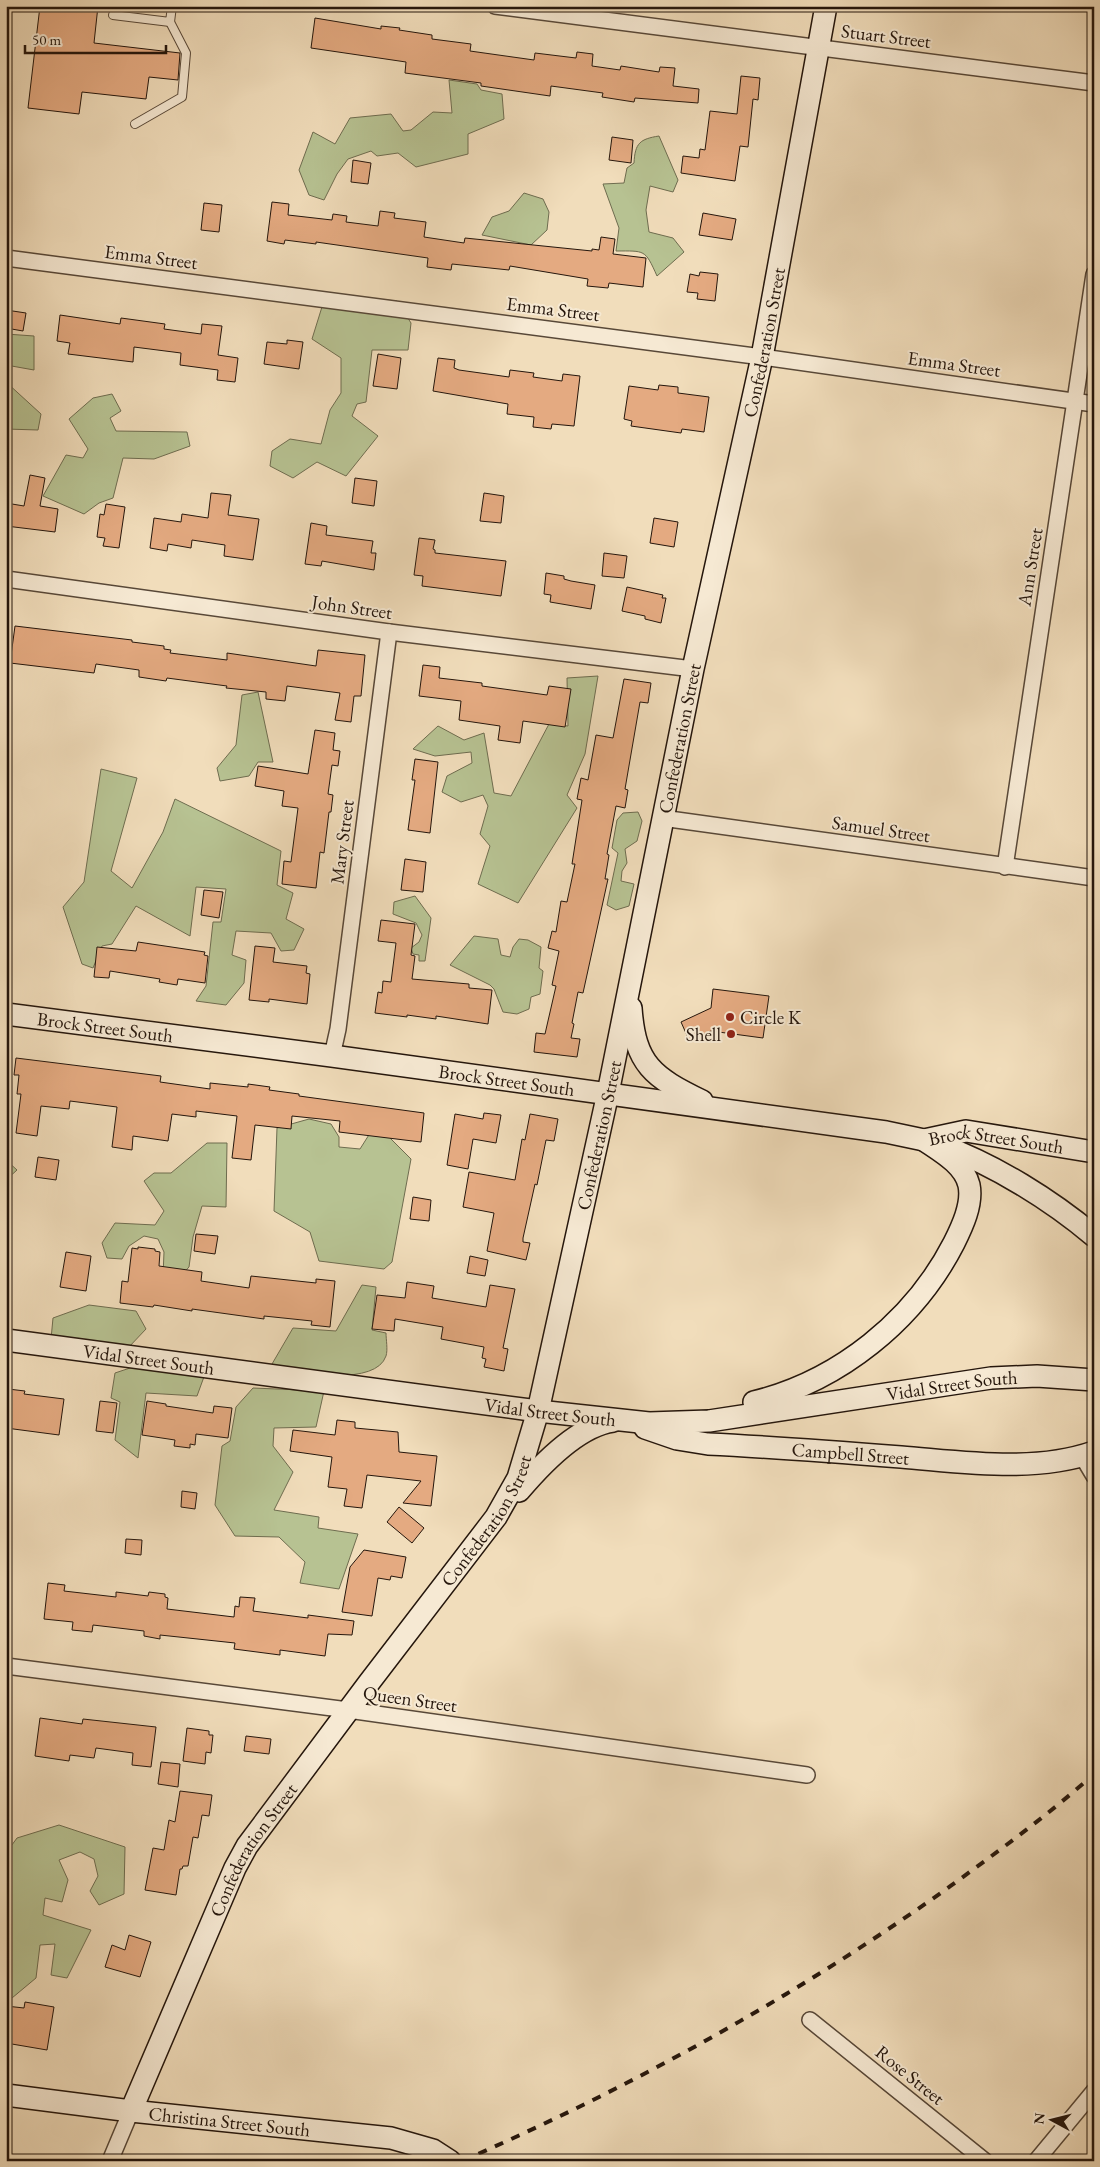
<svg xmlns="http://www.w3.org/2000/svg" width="1100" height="2167" font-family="'EB Garamond',serif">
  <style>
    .green { fill: #b7c292; stroke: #6e6c4f }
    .building { fill: #e4aa81; stroke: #25160c }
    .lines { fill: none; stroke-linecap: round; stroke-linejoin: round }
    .lane-casing { stroke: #584838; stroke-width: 10 }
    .street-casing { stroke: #584838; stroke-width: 18 }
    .secondary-casing { stroke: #25160c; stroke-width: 24 }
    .lane { stroke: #f6e9d3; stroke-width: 8 }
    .street { stroke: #f6e9d3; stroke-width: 15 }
    .secondary { stroke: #f6e9d3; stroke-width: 21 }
    .rail { stroke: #25160c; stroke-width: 4; stroke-dasharray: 9 9; stroke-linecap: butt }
    .poi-dot { fill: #8f2418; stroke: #f6e9d3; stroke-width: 2 }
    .labels { text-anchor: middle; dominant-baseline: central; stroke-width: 4; stroke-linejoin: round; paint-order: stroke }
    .street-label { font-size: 19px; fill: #25160c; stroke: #f6e9d3 }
    .poi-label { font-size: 19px; fill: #25160c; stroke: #f6e9d3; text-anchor: start }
  </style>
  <rect width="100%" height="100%" fill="#f1ddbb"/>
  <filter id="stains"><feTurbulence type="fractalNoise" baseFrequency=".004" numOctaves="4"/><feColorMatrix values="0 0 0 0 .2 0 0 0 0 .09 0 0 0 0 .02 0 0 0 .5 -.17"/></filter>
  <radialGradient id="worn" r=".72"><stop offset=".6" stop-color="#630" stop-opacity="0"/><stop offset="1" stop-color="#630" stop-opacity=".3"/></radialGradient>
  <g class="green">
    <path d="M449,80L477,84L481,90L502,94L504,119L468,134V154L416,167L398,153L377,156L371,151L348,159L337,174L324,200L309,195L299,170L313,132L335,144L350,118L391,114L403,131L411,130L433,112L452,113Z"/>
    <path d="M659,136L678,180L673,192L650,186L646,210L649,232L673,238L684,252L657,276C645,249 645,251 616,251L619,228L603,184L624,183L627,168L634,163C635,143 640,139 659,136Z"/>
    <path d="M524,193L543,199L549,212L547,230L531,245L482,235L492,217L509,211Z"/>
    <path d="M326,294L397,301L411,323L408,350H372L366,402L357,404L352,416L378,436L346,476L317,462L293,478L270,466L272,451L290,439L321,444L330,410L341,393V358L312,339Z"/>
    <path d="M6,334L34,336V370L6,365Z"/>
    <path d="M6,382L41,414L38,430L6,429Z"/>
    <path d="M112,394L121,411L110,418L116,431L187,432L190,446L154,459L123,458L113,498L99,503L84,514L43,496L66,455L83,458L88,449L69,419L93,398Z"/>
    <path d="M598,676L585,754L567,795L577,808L518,903L478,884L490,846L480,834L488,806L483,795L461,802L442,792L447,776L472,763L471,752L435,756L413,749L438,726L464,740L484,733L494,793L511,796L549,724L568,726L567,678Z"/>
    <path d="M258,692L273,762H258L249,776L220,781L217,768L236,745L242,695Z"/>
    <path d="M101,769L137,778L111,871L132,888L163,832L175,799L281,851L277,885L293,893L286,919L304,929L294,950L281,951L271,933L236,931L232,955L246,960L244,983L226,1005L196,1001L206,986L213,922H221L226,889L196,887L190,936L136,906L112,944L102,946L93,968L82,964L63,907L84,882Z"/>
    <path d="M638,812L642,821L637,841L625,849L627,863L622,871L621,881L634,884L629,906L616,910L607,905L618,853L612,848L617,820L623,813Z"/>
    <path d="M415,896L431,918L425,961H419V955L413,954L411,948L419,942L422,935L416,923L393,914L394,902Z"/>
    <path d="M474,936L498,939L501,955L510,957L513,947L519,939L528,940L541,947L539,968L543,971L540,994L531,997L529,1009L517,1014L503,1012L494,989L490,985L450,965Z"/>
    <path d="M309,1119L331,1124L339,1137V1147L360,1149L372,1130L384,1132L411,1159L392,1262L384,1269L319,1261L310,1232L274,1211L277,1128Z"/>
    <path d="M207,1143H227L226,1207L202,1206L193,1237L189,1267L179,1278L163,1276L164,1252L158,1239L144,1236L129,1246L122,1259L107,1258L102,1243L115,1223L155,1225L164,1211L144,1181L154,1173H171Z"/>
    <path d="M6,1160L17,1170L6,1180Z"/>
    <path d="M362,1285L376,1287L372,1330L386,1333C386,1339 388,1350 386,1356C376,1386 303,1373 277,1372L272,1364L293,1328L336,1331Z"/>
    <path d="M89,1305L136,1311L146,1329L128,1348L51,1339L53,1318Z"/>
    <path d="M133,1367L205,1374L197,1396L146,1393L138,1458L115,1440L120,1402L111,1398L115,1373Z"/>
    <path d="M253,1388L324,1391L316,1427L274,1428L273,1446L293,1472L274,1510L319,1517L318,1528L358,1534L339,1589L300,1583L305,1562L279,1537L235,1536L215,1505L222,1446L230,1441L236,1407Z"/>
    <path d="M59,1825L125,1847L124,1894L99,1905L90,1891L98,1876L94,1859L80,1852L59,1860L68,1880L62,1902L45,1898L43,1915L91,1930L67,1978L51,1975L55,1944L40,1945L36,1978L6,2003V1853L17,1838Z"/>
  </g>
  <g class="building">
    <path d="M40,6H98L94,43L180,53L178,80L149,77L146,99L82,92L79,114L28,108Z"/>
    <path d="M315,18L381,29V26L400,28L399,30L432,35V39L471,44L470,51L534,60L535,53L576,58L577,52L593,54L592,66L620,70L621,66L659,72L660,67L675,68L673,86L699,89L698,103L635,98L634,102L602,97L603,93L551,86L550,96L481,86V83L405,73L406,62L311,48Z"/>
    <path d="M741,76L760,78L758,100L753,99L748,147L740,146L735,181L681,173L683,156L699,158L700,149L705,150L710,111L737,114Z"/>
    <path d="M612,137L633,140L631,163L609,160Z"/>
    <path d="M353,160L371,163L368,184L351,182Z"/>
    <path d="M272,202L289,204L288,215L332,220L333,214L347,216L346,222L378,226L380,211L395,213L394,218L426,222L424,237L464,243L465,238L592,251V249L599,250L601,237L615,239L613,254L646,258L643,287L609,283L608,288L587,286L588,279L510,266L509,270L452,264L451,270L427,267L428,258L316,242V244L285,240L284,244L267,241Z"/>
    <path d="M204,203L222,205L219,232L201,230Z"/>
    <path d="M703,213L736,219L732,240L699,235Z"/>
    <path d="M700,272L718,274L715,301L697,299L698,293L687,292L690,274L699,276Z"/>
    <path d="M6,310L26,313L23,331L6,328Z"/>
    <path d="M60,315L120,324L121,318L165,324L164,329L201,334L202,324L222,326L218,355L238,358L235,382L217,380L218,370L180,365L181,353L134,347L133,362L68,354L70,343L57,341Z"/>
    <path d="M287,340L303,342L299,369L264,364L267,342L287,344Z"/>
    <path d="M378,354L401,358L397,389L373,386Z"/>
    <path d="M438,358L455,360L454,368L459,370L509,377L510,370L534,373L533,377L562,381L563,374L580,376L574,426L552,424L551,429L533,427L534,417L507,414L508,404L433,391Z"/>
    <path d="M659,385L678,387V393L709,397L704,432L682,429L681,433L631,426L632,421L624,419L629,386L658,390Z"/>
    <path d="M30,475L45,478L40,506L58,509L55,532L6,526V503L24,506Z"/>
    <path d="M355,478L377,481L374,506L352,503Z"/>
    <path d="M211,493L231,495L228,515L259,519L253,560L224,556L225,545L192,540L191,548L168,544L167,551L150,548L154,518L181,522L182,514L208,518Z"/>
    <path d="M484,493L504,496L501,523L480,521Z"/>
    <path d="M106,504L125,507L119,548L103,546L105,538L97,537L100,514L104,515Z"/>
    <path d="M654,518L678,522L674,547L650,543Z"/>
    <path d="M311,523L327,526L326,535L373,541L371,553H376L374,570L322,561L321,566L305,564Z"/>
    <path d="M419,538L435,540L433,549L435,550V553L506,561L501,596L422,586L423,576L414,575Z"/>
    <path d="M604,553L627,556L624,578L602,576Z"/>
    <path d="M546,573L564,576V579L571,581L595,585L591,609L550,602L551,595L544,594Z"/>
    <path d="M627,587L663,595L662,598H666L661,623L645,619V616L622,611Z"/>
    <path d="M15,626L132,640V642L164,646V649L171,650L170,653L227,660V653L316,666L318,650L365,655L361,696H354L351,722L335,720L340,693L287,686L285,701L266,699V692L226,688L227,686L167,678L166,681L139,677V670L96,664L94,673L10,663Z"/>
    <path d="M423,665L440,667L439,678L482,683V686L547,695L549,686L571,689L565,727L523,721L520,743L498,740L500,726L459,720L461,701L419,696Z"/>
    <path d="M624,679L651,683L648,703L640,702L625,789L628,790L625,808L616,806L607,854L609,855L605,879H608L583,993L578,992L572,1023L574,1024L571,1038L580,1039L577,1057L534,1052L536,1033L545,1034L556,986L552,985L559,951L548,948L552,931L556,932L561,901L567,902L575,864H572L582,800L577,799L581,778L588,780L596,735L613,738Z"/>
    <path d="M315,730L335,733L333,750L340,751L338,766L332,765L328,794L333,795L331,812H329L324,853L320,852L316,888L282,884L284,861L291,862L298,808L282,806L284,791L255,786L258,766L308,774Z"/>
    <path d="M415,759L438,762L430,833L408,830L415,780H412Z"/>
    <path d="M405,859L426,862L423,892L401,890Z"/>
    <path d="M204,890L223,892L219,918L201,915Z"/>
    <path d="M381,920L415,924L411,955L415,956L412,979L469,984V988L492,990L488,1024L436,1016V1019L407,1015V1017L375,1013L378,992L382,993L383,981L391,982L396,943L378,941Z"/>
    <path d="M138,942L205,952L204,955L208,956L205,983L178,979L177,985L159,982L160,979L110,971L109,978L94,977L97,947L136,951Z"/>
    <path d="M255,946L275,948L273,962L307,966L306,973L310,974L307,1004L269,999V1002L249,1000Z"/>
    <path d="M713,989L769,996L763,1038L711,1031L689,1040L681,1022L711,1008Z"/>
    <path d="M16,1058L161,1076L160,1082L210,1089V1083L248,1087V1084L270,1087L269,1090L299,1094V1096L424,1113L421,1142L339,1132L340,1121L292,1116L291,1129L255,1125L251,1160L232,1158L237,1116L196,1111V1117L172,1114L168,1141L133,1136L132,1150L112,1147L117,1107L70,1101L69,1109L41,1106L37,1136L16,1133L21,1094H17L19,1075H14Z"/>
    <path d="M484,1113L501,1115L496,1143L473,1139L468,1169L447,1165L455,1114L483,1119Z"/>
    <path d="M530,1114L558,1119L554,1141L546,1140L537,1185L535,1184L523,1238V1242L530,1243L526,1260L487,1251L494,1213L463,1207L469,1172L515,1180L522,1139L525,1140Z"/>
    <path d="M38,1157L59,1160L56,1180L35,1177Z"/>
    <path d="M413,1197L431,1200L429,1221L410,1219Z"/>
    <path d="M196,1234L218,1236L215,1254L194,1251Z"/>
    <path d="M138,1247L155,1249V1251L160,1252L159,1266L202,1272L201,1281L249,1288L251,1276L316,1283V1279L335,1281L330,1327L311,1325L312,1321L264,1316V1319L192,1309V1311L154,1305L153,1307L120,1303L122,1281L128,1282L132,1248L138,1249Z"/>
    <path d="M66,1252L91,1256L86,1291L60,1287Z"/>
    <path d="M470,1256L488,1260L485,1276L467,1273Z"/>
    <path d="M407,1282L434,1286L432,1298L486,1307L490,1285L515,1289L503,1348L508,1349L504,1371L484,1367L486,1359L482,1358L484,1347L441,1339L443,1327L395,1319L394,1331L372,1329L377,1295L405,1298Z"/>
    <path d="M8,1389L25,1391L24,1394L64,1399L59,1435L6,1428Z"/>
    <path d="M100,1401L117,1403L113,1433L96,1431Z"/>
    <path d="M147,1401L166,1404V1406L213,1413L214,1406L232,1408L228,1438L196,1434L195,1445L190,1444V1448L174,1446L175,1440L142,1435Z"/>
    <path d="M337,1420L355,1422V1428L398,1432L399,1452L437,1456L431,1506L403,1503L421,1481L367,1475L362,1508L344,1506L347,1489L328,1487L332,1457L290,1451L293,1430L335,1435Z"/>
    <path d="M182,1491L197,1493L195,1509L181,1507Z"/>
    <path d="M399,1507L424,1528L412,1543L387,1522Z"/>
    <path d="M126,1539L142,1540L141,1555L125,1553Z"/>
    <path d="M364,1550L406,1557L402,1578L391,1576L390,1580L378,1578L372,1616L342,1612L350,1567Z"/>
    <path d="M48,1583L65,1585L64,1591L116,1597V1592L148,1596L149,1592L165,1594V1597L168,1598L167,1609L234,1617L235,1606L239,1607L240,1597L255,1598L253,1611L308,1618V1615L354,1621L352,1635L328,1634L325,1656L280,1650V1655L234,1649L235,1643L160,1635V1639L144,1636V1631L93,1625L92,1632L72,1630L73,1622L44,1619Z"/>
    <path d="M40,1718L82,1724L83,1719L156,1727L151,1767L132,1765L133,1753L96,1748L94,1758L70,1755L69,1761L35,1756Z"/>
    <path d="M187,1728L209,1731V1735H213L211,1753L206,1752L205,1764L183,1761Z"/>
    <path d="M246,1736L271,1739L269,1754L244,1751Z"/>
    <path d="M161,1762L180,1764L178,1787L158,1784Z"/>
    <path d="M180,1791L212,1795L209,1816L202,1815L198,1838L193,1837L188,1866H183L182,1869H180L176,1895L145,1890L153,1848L164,1850L169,1820L175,1822Z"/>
    <path d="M129,1935L151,1942L140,1977L105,1967L112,1945L125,1950Z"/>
    <path d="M25,2002L54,2007L47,2050L6,2043V2006L24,2008Z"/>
  </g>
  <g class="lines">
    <defs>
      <g id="lane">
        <path d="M113,15L170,22L172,6"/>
        <path d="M135,124L182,97L186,53L170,22"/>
      </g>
      <g id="street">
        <path d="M495,6L1094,83"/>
        <path d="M6,258L762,357L1094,404"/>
        <path d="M6,579L389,632L693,669"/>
        <path d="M662,818L1094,878"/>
        <path d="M1005,867L1094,274"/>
        <path d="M332,1056L338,1029L389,632"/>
        <path d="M1082,1456L1094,1476"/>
        <path d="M6,1666L348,1710L807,1775"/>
        <path d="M810,2020L985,2161"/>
        <path d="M110,2161L131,2111"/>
        <path d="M1036,2161L1094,2091"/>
      </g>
      <g id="secondary">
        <path d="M631,1008C635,1065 653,1077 702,1101"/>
        <path id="s1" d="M6,1014L332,1056L886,1132L924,1140L966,1131L1094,1152"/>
        <path d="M943,1146C995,1165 1051,1200 1094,1236"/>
        <path id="s2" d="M6,1340L538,1411L649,1423L709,1421L991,1378L1037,1376L1094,1380"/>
        <path d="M754,1402C839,1381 914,1321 954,1243C962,1227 973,1204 969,1185C964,1164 940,1151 924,1140"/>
        <path id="s3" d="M645,1428L677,1439L708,1444C773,1447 837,1452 901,1457C964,1462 1033,1473 1094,1452"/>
        <path d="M519,1491C541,1465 578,1426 613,1421"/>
        <path id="s4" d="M6,2095L131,2111L391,2138L433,2150L450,2161"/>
        <path id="s5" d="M131,2111L235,1868L247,1846L368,1684L496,1517L518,1478L538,1411L608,1093L693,669L762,357L826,6"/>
      </g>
    </defs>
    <use href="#lane" class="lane-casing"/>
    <use href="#street" class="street-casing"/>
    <use href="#secondary" class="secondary-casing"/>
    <use href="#lane" class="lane"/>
    <use href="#street" class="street"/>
    <use href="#secondary" class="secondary"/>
    <path class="rail" d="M462,2161C632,2087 794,1997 945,1890C996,1853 1047,1816 1094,1774"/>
  </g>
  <g class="poi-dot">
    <circle cx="730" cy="1017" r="5"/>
    <circle cx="731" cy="1034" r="5"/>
  </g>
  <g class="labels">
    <g class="street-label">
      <text transform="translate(886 36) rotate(7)">Stuart Street</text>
      <text transform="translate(151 257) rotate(7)">Emma Street</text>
      <text transform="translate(553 309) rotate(7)">Emma Street</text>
      <text stroke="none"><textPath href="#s5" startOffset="1909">Confederation Street</textPath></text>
      <text transform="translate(954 364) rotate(8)">Emma Street</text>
      <text transform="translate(1030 567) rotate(-81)">Ann Street</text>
      <text transform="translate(352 607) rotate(8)">John Street</text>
      <text stroke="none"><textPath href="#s5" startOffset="1504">Confederation Street</textPath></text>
      <text transform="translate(881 829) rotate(8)">Samuel Street</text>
      <text transform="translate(342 842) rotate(-83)">Mary Street</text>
      <text stroke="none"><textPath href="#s1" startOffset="100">Brock Street South</textPath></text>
      <text stroke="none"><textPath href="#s1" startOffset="505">Brock Street South</textPath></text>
      <text stroke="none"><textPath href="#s5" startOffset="1099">Confederation Street</textPath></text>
      <text stroke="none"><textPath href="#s1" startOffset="1000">Brock Street South</textPath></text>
      <text stroke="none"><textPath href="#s2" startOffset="144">Vidal Street South</textPath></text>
      <text stroke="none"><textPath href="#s2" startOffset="954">Vidal Street South</textPath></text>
      <text stroke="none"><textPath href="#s2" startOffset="549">Vidal Street South</textPath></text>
      <text stroke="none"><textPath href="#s3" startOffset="208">Campbell Street</textPath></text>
      <text stroke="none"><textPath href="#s5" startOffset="694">Confederation Street</textPath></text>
      <text transform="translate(410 1699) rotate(8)">Queen Street</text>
      <text stroke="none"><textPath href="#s5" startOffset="289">Confederation Street</textPath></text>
      <text transform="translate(910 2075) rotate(39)">Rose Street</text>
      <text stroke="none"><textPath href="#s4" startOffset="225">Christina Street South</textPath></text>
    </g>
    <g class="poi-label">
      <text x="740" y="1017">Circle K</text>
      <text x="721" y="1034" text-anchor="end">Shell</text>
    </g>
  </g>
  <rect width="1100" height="2167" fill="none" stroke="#f1ddbb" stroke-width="25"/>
  <rect x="8" y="8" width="1085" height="2152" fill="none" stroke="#25160c" stroke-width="2.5"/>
  <rect x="12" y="12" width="1075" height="2142" fill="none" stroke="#25160c"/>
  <g transform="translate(1052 2120) rotate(277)" stroke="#f6e9d3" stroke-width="4" paint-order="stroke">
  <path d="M0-4L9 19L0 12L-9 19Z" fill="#25160c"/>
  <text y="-8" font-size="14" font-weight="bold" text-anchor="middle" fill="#25160c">N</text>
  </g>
  <path d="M25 45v8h141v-8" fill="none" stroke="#25160c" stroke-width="2.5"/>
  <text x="32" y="45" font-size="15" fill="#25160c" stroke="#f6e9d3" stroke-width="4" paint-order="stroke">50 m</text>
  <rect width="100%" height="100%" filter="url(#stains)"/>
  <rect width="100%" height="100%" fill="url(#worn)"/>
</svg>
